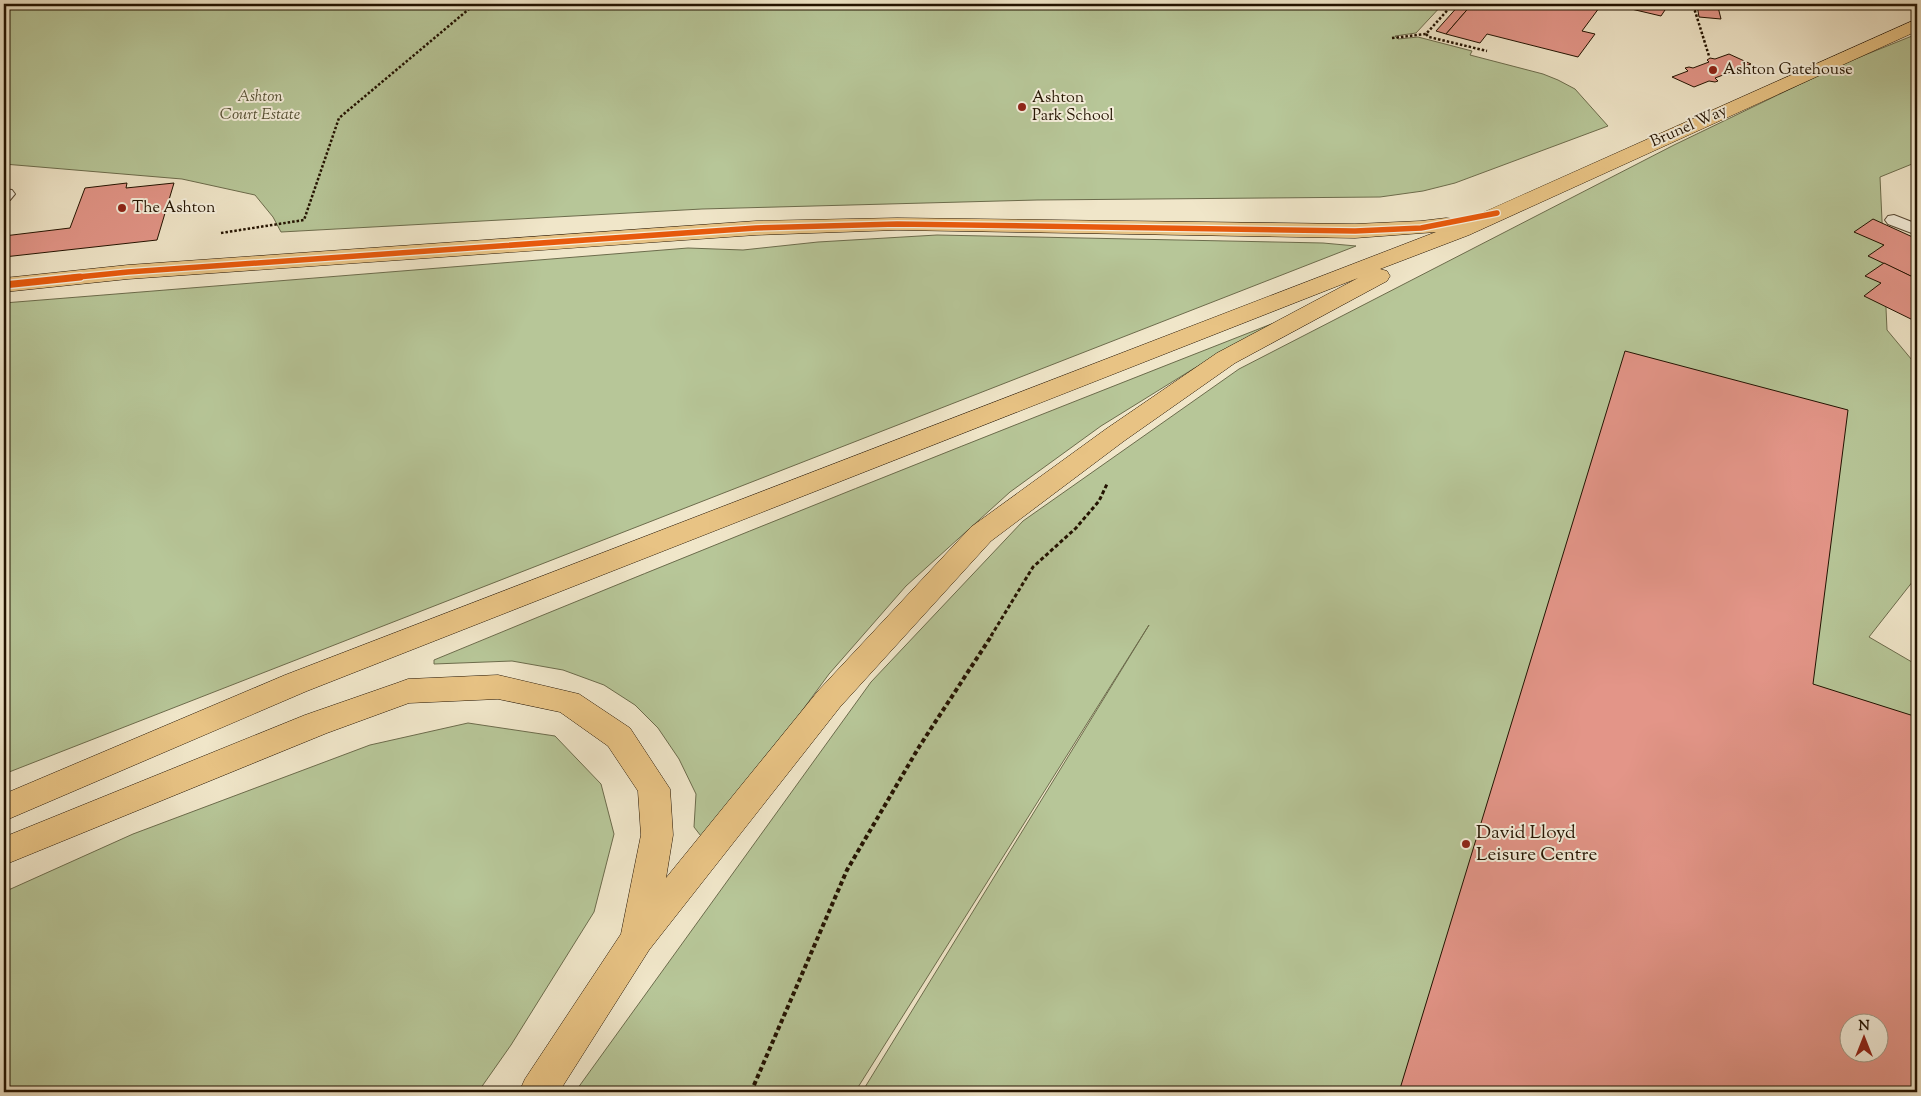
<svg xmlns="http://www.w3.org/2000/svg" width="1921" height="1096" font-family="'Sorts Mill Goudy',serif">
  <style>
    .green { fill: #b7c698; stroke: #6c6c4c; fill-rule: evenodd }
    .building { fill: #e39588; stroke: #221200; fill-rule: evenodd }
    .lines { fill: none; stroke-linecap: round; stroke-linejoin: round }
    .lane-casing { stroke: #564732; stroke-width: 2 }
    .highway-casing { stroke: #221200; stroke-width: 1 }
    .path-far2 { stroke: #221200; stroke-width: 2.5; stroke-dasharray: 2.5 2; stroke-linecap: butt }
    .path-far1 { stroke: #221200; stroke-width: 3; stroke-dasharray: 4 2.5; stroke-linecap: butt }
    .path { stroke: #221200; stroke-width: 4; stroke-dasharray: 4.5 3; stroke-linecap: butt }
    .lane { fill: #f5efdc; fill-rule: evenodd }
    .highway { fill: #e8c384; fill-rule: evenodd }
    .cycleway-far1-casing { stroke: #f5efdc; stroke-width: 8 }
    .cycleway-casing { stroke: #f5efdc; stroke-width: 10 }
    .cycleway-far1 { stroke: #e8590c; stroke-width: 5.5 }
    .cycleway { stroke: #e8590c; stroke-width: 7 }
    .poi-dot { fill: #8f2418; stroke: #f5efdc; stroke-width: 2 }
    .labels { text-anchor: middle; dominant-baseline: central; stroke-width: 4; stroke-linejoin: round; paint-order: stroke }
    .far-poi-label { font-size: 16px; fill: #221200; stroke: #f5efdc; text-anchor: start }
    .far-park-label { font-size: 16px; font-style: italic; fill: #565135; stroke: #f5efdc }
    .far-street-label { font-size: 16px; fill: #221200; stroke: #f5efdc }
    .poi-label { font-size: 19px; fill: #221200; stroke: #f5efdc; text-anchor: start }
  </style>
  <rect width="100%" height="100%" fill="#f0e6c9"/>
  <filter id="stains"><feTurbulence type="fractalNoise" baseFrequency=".004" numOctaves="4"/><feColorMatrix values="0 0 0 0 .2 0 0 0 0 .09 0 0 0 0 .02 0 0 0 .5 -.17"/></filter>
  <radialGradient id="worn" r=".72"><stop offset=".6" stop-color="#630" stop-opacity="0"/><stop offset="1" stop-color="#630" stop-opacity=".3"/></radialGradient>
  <g class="green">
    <path d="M4,4H1443L1416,33L1395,36L1398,39L1418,37L1472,51L1470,55L1543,74L1558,80L1575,89L1608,126L1455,183L1423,191L1380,197L1037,200L702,209L281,232L273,217L255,195L182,179L4,164Z"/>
    <path d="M1917,34V162L1880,177L1887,330L1917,366V576L1869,637L1917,665V1092H862L1149,625L855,1092H575L871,682L1023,521L1239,369L1674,145L1840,65ZM1848,1024H1878V1054H1848Z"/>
    <path d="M937,235L1323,243L1356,246L4,774V303L688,248L743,250L818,242Z"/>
    <path d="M1279,321L1193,369L1101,426L1010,492L906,586L829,674L712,833L704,840L694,827L696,794L679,759L658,728L635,705L604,685L563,670L512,661L434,664V660C714,544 996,432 1279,321Z"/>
    <path d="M468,723L555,736L601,784L614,834L594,912L511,1045L478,1092H4V892L133,834L370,745Z"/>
  </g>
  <g class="building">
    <path d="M1460,4H1472L1446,34L1436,31Z"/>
    <path d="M1472,4H1602L1582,31L1595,34L1578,57L1487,34L1480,43L1446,34Z"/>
    <path d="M1610,4H1653L1667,7L1661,16Z"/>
    <path d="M1697,5L1718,7L1721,19L1699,17Z"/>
    <path d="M1729,54L1751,64L1737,69L1739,72H1731L1715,78L1718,81L1715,82L1709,81L1694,87L1672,77L1688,71L1685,68L1689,67L1693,68L1709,62L1707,60L1710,58L1715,59Z"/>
    <path d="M127,183L126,188L174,183L157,240L4,257V236L70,228L85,188Z"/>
    <path d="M1873,219L1917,239V279L1868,256L1884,245L1854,232Z"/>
    <path d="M1884,263L1917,279V322L1864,296L1881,283L1865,276Z"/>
    <path d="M1625,351L1848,410L1813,684L1917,717V1092H1399ZM1848,1024H1878V1054H1848Z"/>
  </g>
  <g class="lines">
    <defs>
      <g id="lane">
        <path d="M4,189L12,190L15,194L10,200L4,201Z"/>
        <path d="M1894,215L1917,224V235L1888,224L1885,220L1888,216Z"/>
      </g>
      <path id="highway" d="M1917,19V31L1469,235L1380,269L1387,271L1390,276L1387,281L1235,363L1124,441L991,541L840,707L649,950L559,1092H519L525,1079L621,934L641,835L638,791L608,746L560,712L498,699L409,703L327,733L4,865V837L305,715L397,683L408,679L498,675L579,694L630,728L670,789L673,835L666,878L818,691L971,527L1106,429L1217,353L1358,278L307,691L4,821V794L285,675L1436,232L1355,238L897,230L756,235L128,279L4,292V278L128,265L756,221L897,218L1355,224L1421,221L1446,218L1454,219L1457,224Z"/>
    </defs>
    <use href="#lane" class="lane-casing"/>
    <use href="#highway" class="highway-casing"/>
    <g class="path-far2">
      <path d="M1688,4L1695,11L1709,56"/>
      <path d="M1426,34L1429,37L1487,51"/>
      <path d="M1392,38L1426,34L1453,4"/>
      <path d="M221,233L304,220L339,118L475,4"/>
    </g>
    <path class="path-far1" d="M991,636L1033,567L1076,528L1099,501L1107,484"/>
    <path class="path" d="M751,1092L847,870L919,747L992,635"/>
    <use href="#lane" class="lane"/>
    <use href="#highway" class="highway"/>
    <defs>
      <path id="cycleway-far1" d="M68,278L128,272L756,228L897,224L1355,231L1421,228L1497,213"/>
      <path id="cycleway" d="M4,285L80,277"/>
    </defs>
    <use href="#cycleway-far1" class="cycleway-far1-casing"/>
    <use href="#cycleway" class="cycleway-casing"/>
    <use href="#cycleway-far1" class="cycleway-far1"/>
    <use href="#cycleway" class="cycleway"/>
  </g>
  <g class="poi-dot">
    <circle cx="1713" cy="70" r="5"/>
    <circle cx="1022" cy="107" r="5"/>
    <circle cx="122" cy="208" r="5"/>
    <circle cx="1466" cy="844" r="5"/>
  </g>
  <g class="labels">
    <g class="far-poi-label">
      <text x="1723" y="70">Ashton Gatehouse</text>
      <text x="1032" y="98">Ashton<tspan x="1032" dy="18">Park School</tspan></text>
      <text x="132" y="208">The Ashton</text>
    </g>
    <g class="far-park-label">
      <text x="260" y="97">Ashton<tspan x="260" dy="18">Court Estate</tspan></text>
    </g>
    <g class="far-street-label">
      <text transform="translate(1689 127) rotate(-24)">Brunel Way</text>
    </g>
    <g class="poi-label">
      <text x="1476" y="833">David Lloyd<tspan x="1476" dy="22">Leisure Centre</tspan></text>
    </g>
  </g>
  <rect width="1921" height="1096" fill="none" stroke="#f0e6c9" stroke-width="20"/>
  <rect x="5" y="5" width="1911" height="1086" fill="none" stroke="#221200" stroke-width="2.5"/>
  <rect x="10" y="10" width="1901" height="1076" fill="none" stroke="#221200"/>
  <g transform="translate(1864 1038)"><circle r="24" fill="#f5efdc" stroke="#a19784"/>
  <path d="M0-4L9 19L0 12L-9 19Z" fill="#8f2418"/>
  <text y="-8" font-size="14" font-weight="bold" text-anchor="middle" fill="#221200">N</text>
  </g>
  <rect width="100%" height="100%" filter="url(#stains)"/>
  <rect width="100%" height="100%" fill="url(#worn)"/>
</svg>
